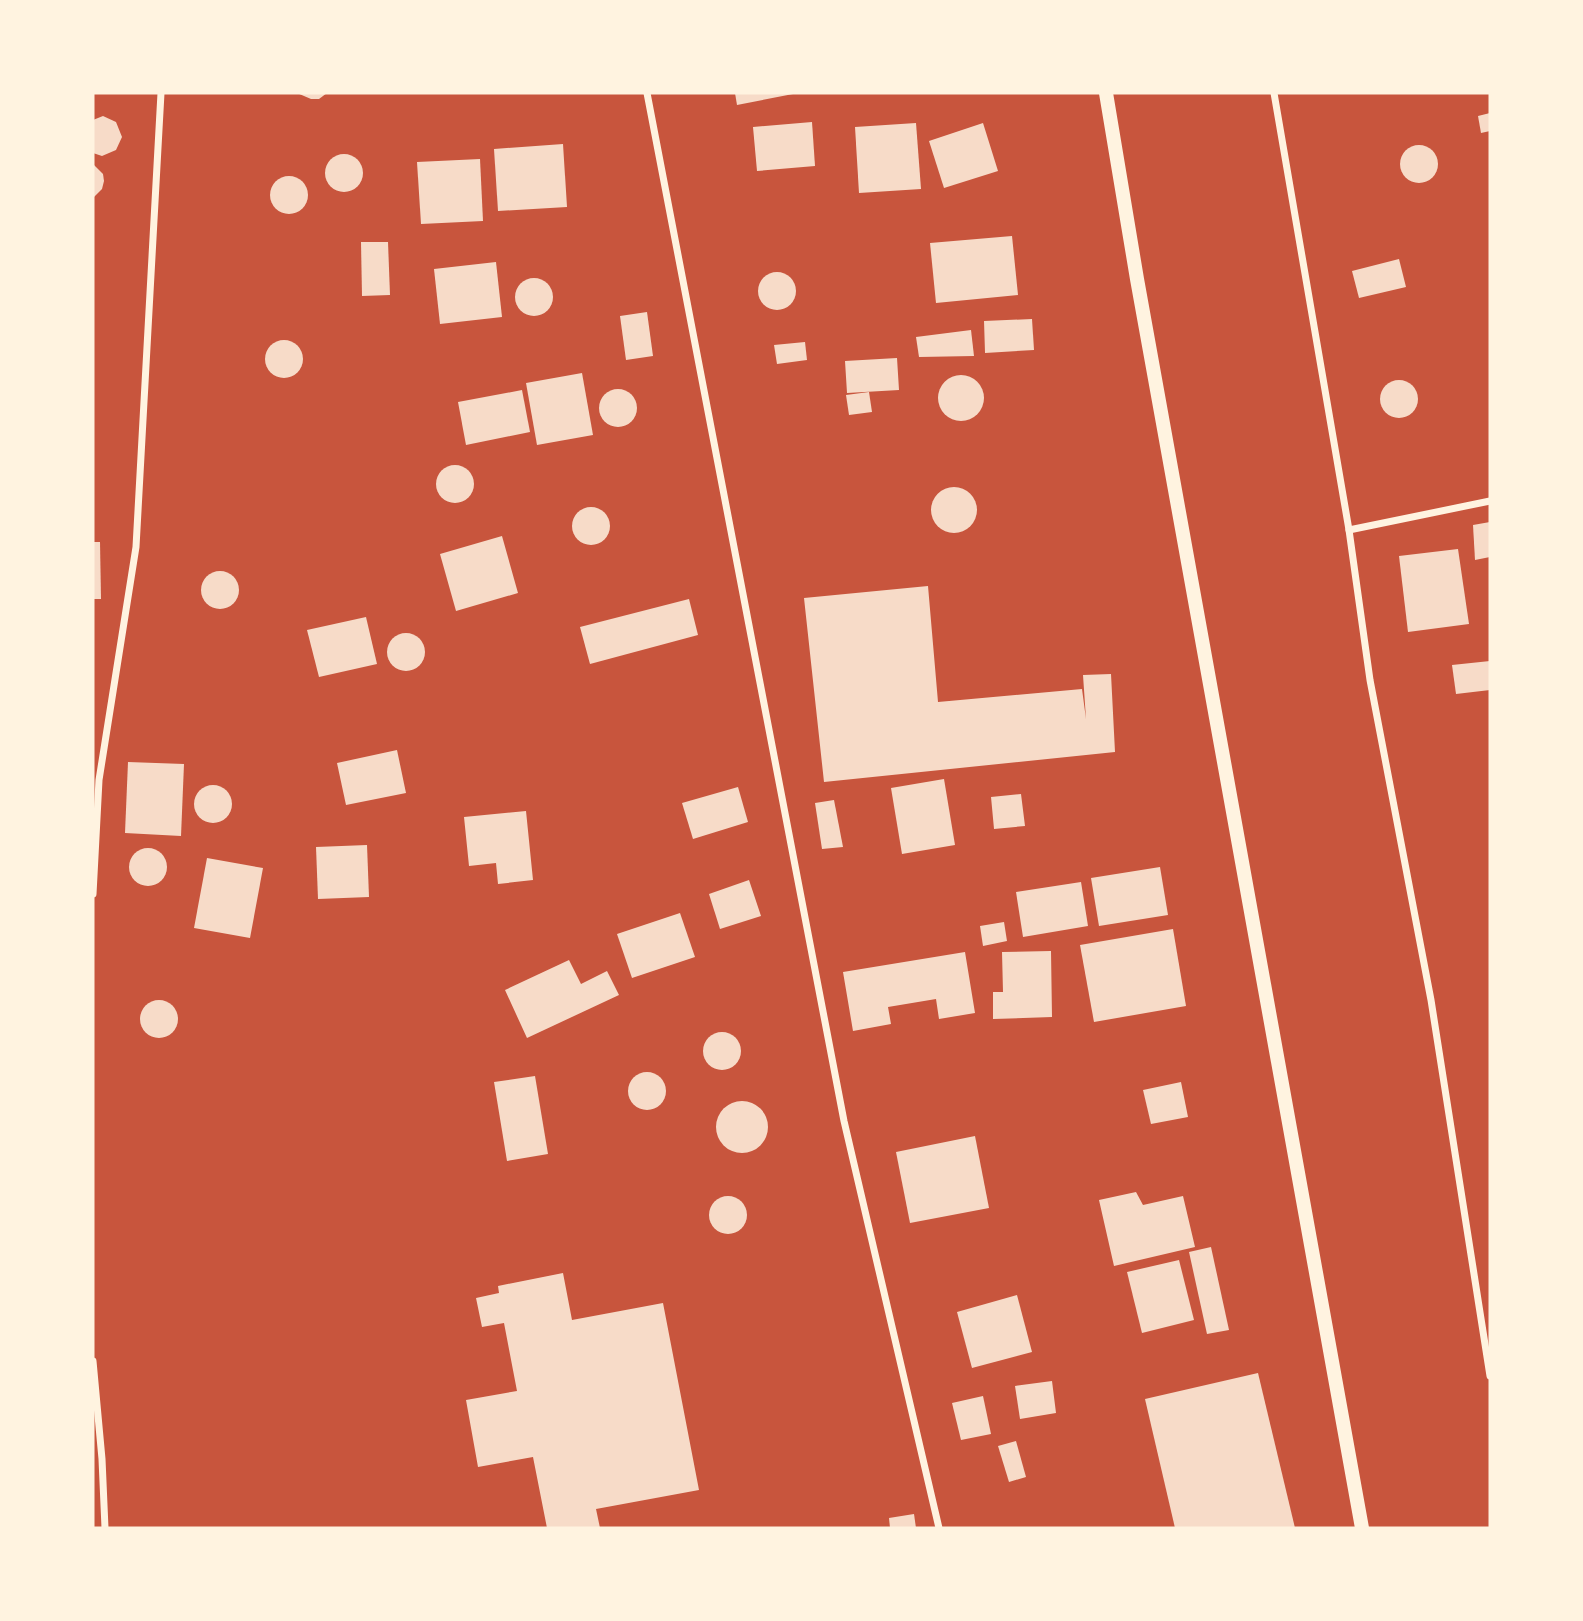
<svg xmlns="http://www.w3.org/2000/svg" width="1583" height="1621" font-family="'PT Sans Narrow',sans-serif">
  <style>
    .building { fill: #f7dbc8 }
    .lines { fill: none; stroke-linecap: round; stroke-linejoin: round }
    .minor { stroke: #fff3e0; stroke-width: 7 }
    .secondary { stroke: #fff3e0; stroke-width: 14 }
  </style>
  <rect width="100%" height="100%" fill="#c8553d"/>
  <g class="building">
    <path d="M297,93H327L319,99H311Z"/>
    <path d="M735,93H793V94L737,105Z"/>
    <path d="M1490,113V131L1481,133L1478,116Z"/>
    <path d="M103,116L116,122L122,137L116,150L102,156L93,153V120Z"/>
    <path d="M812,122L815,166L757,171L753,127Z"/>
    <path d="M916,123L921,189L859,193L855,127Z"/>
    <path d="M983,123L998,171L944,188L929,141Z"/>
    <path d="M563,144L567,207L498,211L494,149Z"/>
    <circle cx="1419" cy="164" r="19"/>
    <circle cx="344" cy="173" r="19"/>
    <path d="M480,159L483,221L421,224L417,162Z"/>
    <path d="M93,164L103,174L104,181L102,189L93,198Z"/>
    <circle cx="289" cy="195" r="19"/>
    <path d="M1012,236L1018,295L936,303L930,243Z"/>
    <path d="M361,242H388L390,295L362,296Z"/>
    <path d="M1399,259L1406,287L1359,298L1352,271Z"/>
    <path d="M496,262L502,317L440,324L434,269Z"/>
    <circle cx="777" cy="291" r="19"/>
    <circle cx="534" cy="297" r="19"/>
    <path d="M647,312L653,356L626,360L620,316Z"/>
    <path d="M1032,319L1034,350L985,353L984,321Z"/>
    <path d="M971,330L974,356L919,357L916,337Z"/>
    <circle cx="284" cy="359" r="19"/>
    <path d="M805,342L807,360L777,364L774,345Z"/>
    <path d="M897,358L899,390L847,393L845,361Z"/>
    <path d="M582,373L593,435L537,445L526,383Z"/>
    <circle cx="961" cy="398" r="23"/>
    <circle cx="1399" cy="399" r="19"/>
    <circle cx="618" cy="408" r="19"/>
    <path d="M522,390L530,432L466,445L458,402Z"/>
    <path d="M869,392L872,412L849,415L846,395Z"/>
    <circle cx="455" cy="484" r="19"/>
    <circle cx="954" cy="510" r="23"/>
    <circle cx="591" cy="526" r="19"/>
    <path d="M1490,522V557L1475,560L1473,525Z"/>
    <path d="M502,536L518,593L456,611L440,554Z"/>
    <path d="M93,542H100L101,599H93Z"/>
    <path d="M1458,549L1469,624L1408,632L1399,556Z"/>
    <circle cx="220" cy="590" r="19"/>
    <path d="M928,586L938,702L1082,689L1086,719L1083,675L1111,674L1115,752L824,782L804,598Z"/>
    <path d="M689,599L698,635L590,664L580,627Z"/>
    <path d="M366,617L377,664L319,677L307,630Z"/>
    <circle cx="406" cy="652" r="19"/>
    <path d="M1490,661V690L1456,694L1452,665Z"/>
    <path d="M397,750L406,793L346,805L337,763Z"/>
    <path d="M128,762L184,764L181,836L125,833Z"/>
    <path d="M944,779L955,845L902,854L891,788Z"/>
    <circle cx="213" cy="804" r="19"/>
    <path d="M738,787L748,822L693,839L682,803Z"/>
    <path d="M1021,794L1025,826L994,829L991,797Z"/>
    <path d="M834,800L843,847L822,849L815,803Z"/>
    <path d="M526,811L533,880L498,884L496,863L469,866L464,817Z"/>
    <path d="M367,845L369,897L318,899L316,847Z"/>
    <circle cx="148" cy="867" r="19"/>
    <path d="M207,858L263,868L250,938L194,928Z"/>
    <path d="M1160,867L1168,915L1099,926L1091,878Z"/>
    <path d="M749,880L761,916L720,929L709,894Z"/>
    <path d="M1081,882L1088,926L1023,937L1016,892Z"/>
    <path d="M680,913L695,957L632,978L617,934Z"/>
    <path d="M1004,922L1007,941L983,946L980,926Z"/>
    <path d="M1173,929L1186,1006L1094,1022L1080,945Z"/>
    <path d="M1051,951L1052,1017L993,1019V992H1003L1002,952Z"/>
    <path d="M965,952L975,1013L939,1019L936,999L888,1007L891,1024L853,1031L843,972Z"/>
    <path d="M569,960L581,984L607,971L619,995L527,1038L505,990Z"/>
    <circle cx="159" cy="1019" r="19"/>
    <circle cx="722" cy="1051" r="19"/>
    <circle cx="647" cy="1091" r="19"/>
    <path d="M535,1076L548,1154L507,1161L494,1082Z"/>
    <path d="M1181,1082L1188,1117L1151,1124L1143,1090Z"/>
    <circle cx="742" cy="1127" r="26"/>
    <path d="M975,1136L989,1208L910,1223L896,1152Z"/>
    <path d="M1136,1192L1143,1205L1183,1196L1195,1247L1114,1266L1099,1200Z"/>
    <circle cx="728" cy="1215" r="19"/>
    <path d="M1211,1247L1229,1330L1207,1334L1189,1252Z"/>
    <path d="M1179,1260L1194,1320L1142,1333L1127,1272Z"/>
    <path d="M563,1273L572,1320L663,1303L699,1490L596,1509L600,1528H547L533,1457L478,1467L466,1400L517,1391L504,1323L482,1327L476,1298L499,1293L498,1286Z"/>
    <path d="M1017,1295L1032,1352L972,1368L957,1312Z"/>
    <path d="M1258,1373L1295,1528H1175L1145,1399Z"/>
    <path d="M1052,1381L1056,1413L1020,1419L1015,1386Z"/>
    <path d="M983,1396L991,1434L961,1440L952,1403Z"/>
    <path d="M1016,1441L1026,1477L1009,1482L998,1446Z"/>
    <path d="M914,1514L916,1528H890L889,1518Z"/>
  </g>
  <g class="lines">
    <g class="minor">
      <path d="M647,93L844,1121L939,1528"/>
      <path d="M1274,93L1349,530L1370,680L1431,1000L1490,1376"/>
      <path d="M1349,530L1490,501"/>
      <path d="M93,894L99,780L136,547L161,93"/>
      <path d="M93,1361L102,1459L105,1528"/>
    </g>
    <path class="secondary" d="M1106,93L1137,279L1362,1528"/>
  </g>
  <rect width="1583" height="1621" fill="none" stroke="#fff3e0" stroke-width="189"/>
</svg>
